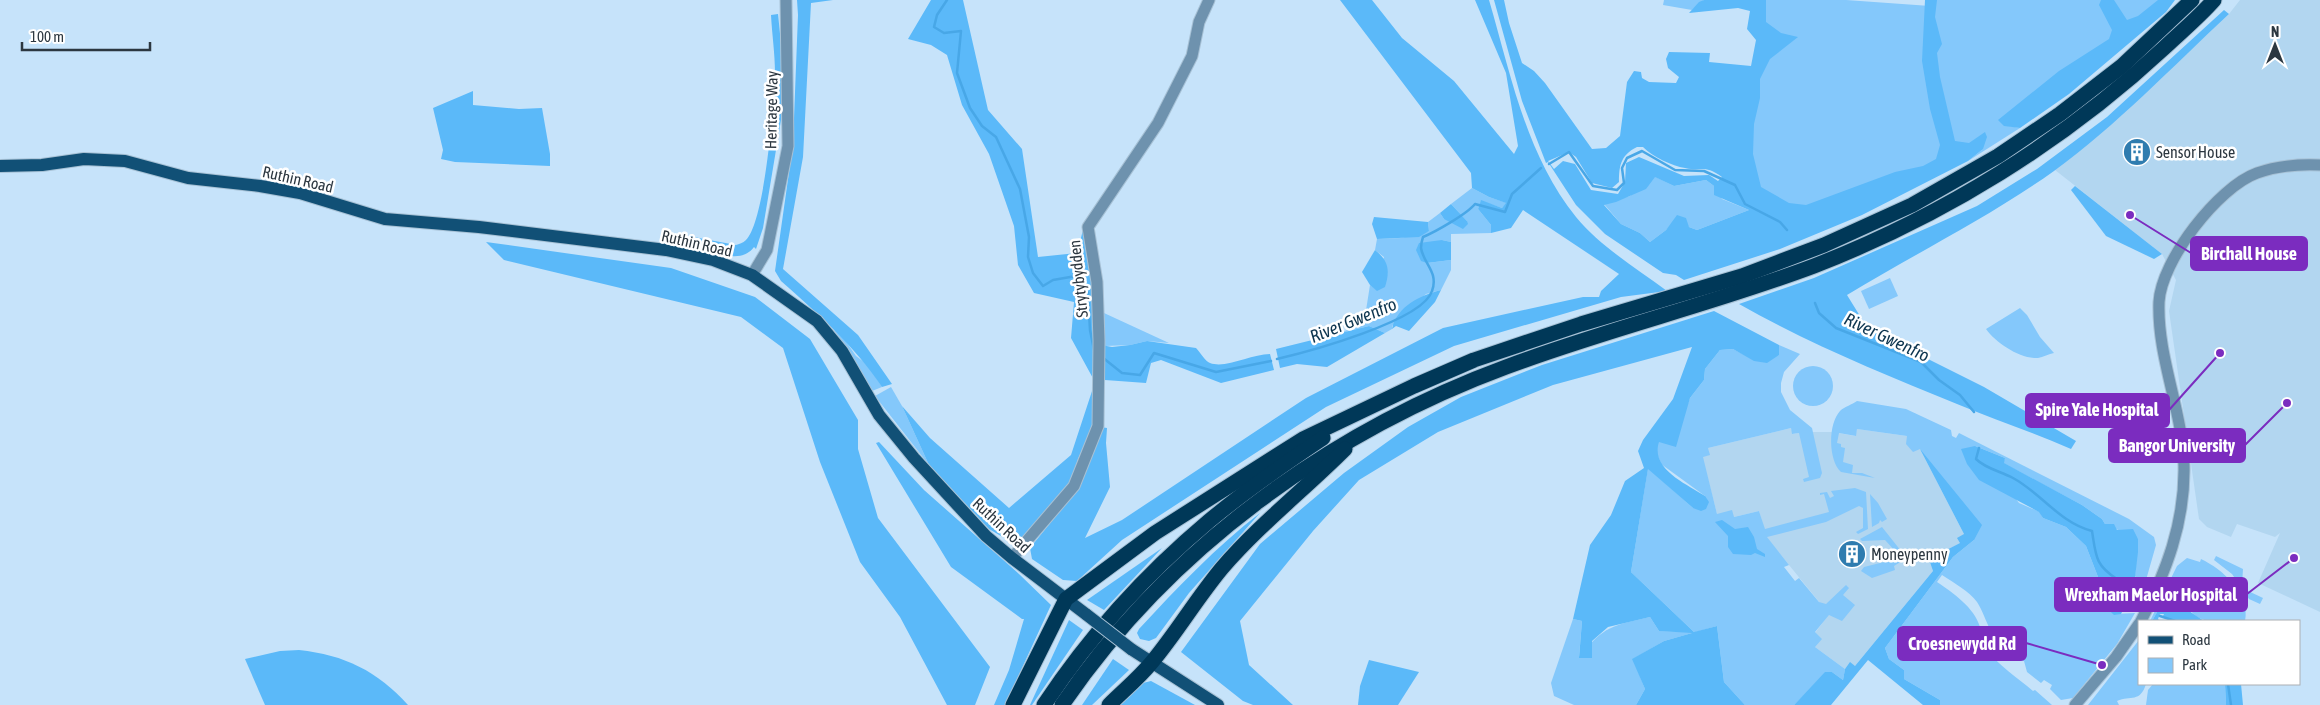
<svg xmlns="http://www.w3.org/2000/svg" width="2320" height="705" font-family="'Asap Condensed',sans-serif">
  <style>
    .built { fill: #b2d6f0 }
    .green { fill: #84c8fb }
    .forest { fill: #5bb9f9; fill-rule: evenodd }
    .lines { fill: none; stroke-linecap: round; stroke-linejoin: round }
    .stream { stroke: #48a7e7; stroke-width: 2.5 }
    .minor-casing { stroke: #a7c1d5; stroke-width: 13 }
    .major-casing { stroke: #a7c1d5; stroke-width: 14 }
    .highway-casing { stroke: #a7c1d5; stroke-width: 17 }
    .minor { stroke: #6e92ae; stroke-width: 11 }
    .major { stroke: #115076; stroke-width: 12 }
    .highway { stroke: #003858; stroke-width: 15 }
    .major-bridge-casing { stroke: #a7c1d5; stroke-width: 14; stroke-linecap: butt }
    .major-bridge { stroke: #115076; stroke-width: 12 }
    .labels { text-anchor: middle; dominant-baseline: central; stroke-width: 5; stroke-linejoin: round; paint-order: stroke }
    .street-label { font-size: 16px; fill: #2c3740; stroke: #fff }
    .poi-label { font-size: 16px; fill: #2c3740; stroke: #fff; text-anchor: start }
    .water-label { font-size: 18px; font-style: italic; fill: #0d354f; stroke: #fff }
    .leader { fill: none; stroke: #7b2cbf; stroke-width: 2 }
    .callout-dot { fill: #7b2cbf; stroke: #fff; stroke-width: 2 }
    .callout { fill: #7b2cbf; stroke: #7b2cbf; stroke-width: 2 }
    .callout-label { font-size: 18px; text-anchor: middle; font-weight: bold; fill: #fff }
  </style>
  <rect width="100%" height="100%" fill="#c6e3fa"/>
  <g class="built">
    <path d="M2240,0H2320V612L2258,583L2280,533L2275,537L2237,524L2231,537L2207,527L2199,519L2169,311L2176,280L2162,254L2055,170L2112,123L2229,14Z"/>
    <path d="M1791,428L1793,434L1805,432H1833L1855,436L1857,429L1907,436L1908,445L1920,449L1964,534L1960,543L1930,559L1933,571L1855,666L1850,663L1845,669L1815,647V633L1829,614L1767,538L1759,511L1734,517L1717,514L1702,456L1709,455L1708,448Z"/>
  </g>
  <g class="green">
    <path d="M1664,0H1704L1692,10L1663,5Z"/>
    <path d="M1765,0H1846L1930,6V0H2171L2004,125L2020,128L1968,161L1983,149L1928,179L1796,223L1751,199L1747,113Z"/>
    <path d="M1654,176L1674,186L1706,180L1714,186L1722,199L1749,210L1697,230L1689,227L1678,216L1666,230L1650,242L1640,233L1621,224L1604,204L1630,196Z"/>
    <path d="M1472,188L1489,197L1507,203L1502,208L1481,201L1478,209L1491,225V233L1451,234V242L1442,240L1427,263L1451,260V270L1441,290L1426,294L1392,326V329L1385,333L1369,326L1340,333L1364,323L1370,285L1377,290L1384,257L1375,250L1377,239L1401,238L1429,231L1428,222L1440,213L1444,219L1467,221L1451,204Z"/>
    <path d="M1890,278L1898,296L1869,309L1861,291Z"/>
    <path d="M2020,308L2027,315L2040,337L2054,353C2049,354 2043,357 2038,358C2020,359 1996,343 1986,329Z"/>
    <path d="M1104,313L1169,343L1147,341L1130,345L1105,346Z"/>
    <path d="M831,325L843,337L856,356L868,365L882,387L872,391Z"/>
    <path d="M1779,345L1800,354L1784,372L1781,383V392L1790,410L1812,428L1822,473L1820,478L1804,482L1803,479L1809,477L1799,433L1792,434L1791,428L1708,448L1710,455L1703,457L1717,514L1732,510L1734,517L1759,511L1765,529L1829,512L1824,494L1820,495V493L1827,492L1830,498L1834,496L1831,491L1855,488L1866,492L1868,529L1858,534L1856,532L1863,528V508L1859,506L1826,522L1767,537L1789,565L1784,567L1795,581L1799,578L1819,602L1826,604L1846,585L1849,588L1843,595L1855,605L1842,621L1829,615L1815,632L1822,639L1815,647L1845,669L1843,680L1832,672H1826L1794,705H1745L1724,682L1717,626L1664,641L1633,659L1645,689L1636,705H1574L1554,696L1551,683L1573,619L1582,621L1579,657C1605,625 1612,626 1650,617L1659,631L1694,632L1631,572L1648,468L1693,508L1705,496L1661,464L1656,451L1658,442L1682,419L1690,398L1704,380L1705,369L1720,350L1733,349L1754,360L1779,355Z"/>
    <circle cx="1813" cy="386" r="20"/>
    <path d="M891,387L902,406L929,465L875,396Z"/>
    <path d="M1857,401L1906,409L1951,430L1952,436L1956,438L1959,433L2129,519L2154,537L2156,545L2140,601L2141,586L2135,576L2138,539L2105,524L2102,519L2082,505L2003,463L2005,458L1975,446L2019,503L2040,512L2043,518L2066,527L2086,546L2100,582L2095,597L2114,614L2135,613L2117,644L2073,698L2061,700L2050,689L2052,685L2044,680L2041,683L2027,672L2024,661L2017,660L2013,651C1992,648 1987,617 1977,602C1969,591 1954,583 1942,575L1937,582C1953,593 1974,607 1980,627C1982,634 1981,642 1986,649C1997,664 2019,679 2033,691L2035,690L2052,705H1940V700L1904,679V670L1889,659L1885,648L1953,557L1974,540L1920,449L1913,452L1906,444L1907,436L1857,429L1856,436L1839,433L1837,443L1841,444V447L1845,448L1843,462L1853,465L1852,473H1862L1875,478L1841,472C1828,460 1828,424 1840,411C1845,406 1852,405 1857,401Z"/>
    <path d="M1870,494L1878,503L1887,519L1882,522L1880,520L1879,523L1872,527Z"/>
    <path d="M1882,527L1905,556V559L1894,566L1895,570L1872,578L1861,571L1864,567L1896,559L1897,553L1885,540L1862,541L1860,539Z"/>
    <path d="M2216,556L2243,569L2242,585L2246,590L2263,598L2260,604L2249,599L2232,574L2214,560Z"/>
    <path d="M2187,558L2200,562L2201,559C2222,569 2251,594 2245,621C2218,621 2193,629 2184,596L2170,605L2160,607L2152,621H2150L2177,566Z"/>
    <path d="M2139,640V684H2146C2140,703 2131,695 2117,701L2119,705H2088Z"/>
    <path d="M2153,684H2225L2226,705H2146L2148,690Z"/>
  </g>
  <g class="forest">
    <path d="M797,0H833L811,3L803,157L783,269L858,335L892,384L882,387C854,345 819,315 781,281L775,271L793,144L798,15Z"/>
    <path d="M931,0H963L988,110L1022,149L1038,257L1077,253L1083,230L1086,236L1097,319L1093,331L1096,344L1112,347L1130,345L1147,341L1196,348C1200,352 1205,361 1210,363C1226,369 1251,354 1270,354L1274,370L1221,383L1161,360L1151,363L1146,383L1105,380L1101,375L1093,425L1078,459L1070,484L1022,539H1006L989,529L929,465L902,406L930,438L1009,508L1071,455L1095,382L1071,338L1074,302L1034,293L1018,265L1014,226L989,154L962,105L947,55L931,45L908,39Z"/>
    <path d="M1340,0H1372L1402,38L1454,81L1514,154L1518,146L1506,73L1475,0H1489C1511,75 1526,155 1576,217C1601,247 1636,268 1667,291L1621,297L1454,346L1326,407L1122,540L1077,581L1063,580L1032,559L1030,548L1077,490L1101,427L1107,428L1106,443L1110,487L1085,538L1122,520L1306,398L1443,328L1583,297H1599L1601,291L1619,274L1523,210L1511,228L1491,233V225L1478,209L1481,200L1502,208L1506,203L1489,197L1472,188L1471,173Z"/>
    <path d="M1494,0H1504L1509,23L1522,63L1534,71L1545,83L1592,149L1606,148L1620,136L1627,82L1634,71L1641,72L1642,78L1649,82L1676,83L1679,77L1668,68L1666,59L1669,52L1710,53L1709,62L1751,66L1756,40L1747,29L1750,11L1738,8L1689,13L1699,2L1704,0H1766V22L1781,33L1798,37L1770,59L1760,79V98L1754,124L1753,154L1761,187L1789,203L1806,205L1895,172L1923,166L1936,159L1940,145L1930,109L1922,61L1925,0H1937L1935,17L1942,44L1937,53L1940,77L1955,141L1969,143L1985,132L1987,137L1983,149L1968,161L1862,215L1780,249L1684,280L1676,275L1663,273L1605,234L1576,205L1548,162L1546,163L1522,101ZM1637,147H1643C1653,157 1672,166 1685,168C1703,172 1703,164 1722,177L1718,181L1709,175L1684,176L1639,157L1626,163L1625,182L1618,194L1591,190L1575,164L1563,161L1554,169L1548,161L1569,152L1576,157L1592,183L1612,188L1619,182C1619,165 1621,155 1637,147ZM1655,177L1674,186L1706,180L1714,186V195L1749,210L1697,230L1689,227L1686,218L1677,215L1666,230L1650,242L1640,233L1621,224L1604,205L1616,202L1646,189Z"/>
    <path d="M2101,0H2114L2127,20L2138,16L2158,0H2175L2166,12L2069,94L2020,128L2004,126L1998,120L2059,71L2109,39L2112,30L2099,5Z"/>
    <path d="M2224,10L2229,14C2172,67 2117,125 2054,171C1988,218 1916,253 1847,295L1868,329L1984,387L2076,441L2071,449C2033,432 1995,420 1957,404C1883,374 1808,343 1739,304L1814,278L1977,206L2037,169L2107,117Z"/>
    <path d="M778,14L783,63L781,120L763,228L756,249L754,247C748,255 740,257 730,256L662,237V231L736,245C739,244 743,243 746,240C765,221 774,103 775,73C775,54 772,34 771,15Z"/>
    <path d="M473,91V105L519,109L542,108L550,154V166L455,162L441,159L443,150L433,108Z"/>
    <path d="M2075,186L2162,254L2154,259L2106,236L2071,190Z"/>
    <path d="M1451,204L1467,221L1468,224L1463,229L1444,219L1440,213Z"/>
    <path d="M1374,217L1428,222L1429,231L1419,237L1377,239L1372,224Z"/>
    <path d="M1442,240L1451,242V260L1427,263L1421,261L1416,250L1419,243Z"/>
    <path d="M486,242L671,268L755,297L810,339L858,420V449L878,518L990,667L975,705H947L900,617L860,562L820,462L783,348L741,317L504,260Z"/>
    <path d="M1375,250C1389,261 1390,271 1385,287L1377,291L1370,285L1362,272Z"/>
    <path d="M1441,290L1435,302L1409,331L1396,326L1392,329C1397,306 1421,295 1441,290Z"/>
    <path d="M1714,311L1779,345V355L1767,363L1754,361L1733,349L1720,350L1705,369L1704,380L1690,398L1676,447L1659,442C1650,469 1687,484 1705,496L1709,502L1706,509L1701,511L1693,508L1648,469L1631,572L1694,632L1717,626L1724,682L1745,705H1636L1645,689L1632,659L1664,641L1692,633L1659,631L1650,617L1608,627L1592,641V658H1579L1582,621L1573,619L1590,545L1611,515L1625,481L1644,468L1638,451L1643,440L1673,399L1692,347L1553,385L1438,432L1359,480L1313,531L1240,621L1249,665L1293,705H1253L1243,701L1181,652L1260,544L1344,473L1408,427L1461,397L1542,365Z"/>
    <path d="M1369,326L1385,333L1327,367L1297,364L1280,368L1276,349Z"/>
    <path d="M879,442L924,490L1019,574L1051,605L1005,705H994L1009,670L1024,619H1022L951,567L876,443Z"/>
    <path d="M1975,446L2005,458L2004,463L2082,505L2102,519L2105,524H2114L2117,530L2133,529L2138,539V552L2133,595L2136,601L2134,607L2125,606L2121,614L2114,615L2095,597L2100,582L2086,546L2066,527L2043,518L2039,512L1979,480L1967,464L1961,449Z"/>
    <path d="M1920,449L1982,525L1974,540L1953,557L1885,648L1889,659L1904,670V679L1940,700V705H1923L1868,660L1831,705H1794L1825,672H1832L1843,680L1845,669L1850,662L1855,666L1933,571L1929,559L1960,543L1957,538L1964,534Z"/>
    <path d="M1260,513L1189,593L1156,638L1149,641L1140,639L1137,633L1139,629C1177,588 1216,547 1260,513Z"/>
    <path d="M1722,520L1735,529L1748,527L1754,537L1757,549L1765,554V557L1755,553L1751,555L1733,554L1728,547V536L1715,522Z"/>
    <path d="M1162,548L1104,610L1087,600Z"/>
    <path d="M2184,596L2189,611L2204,621H2173L2163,616L2164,614H2160L2158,619L2160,621H2152L2160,607L2170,605Z"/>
    <path d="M1069,620L1083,630L1032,705H1030Z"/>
    <path d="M299,650C345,655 377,671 408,705H265L245,659L280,651Z"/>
    <path d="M1113,659L1129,670L1092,705H1082Z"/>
    <path d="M1369,660L1419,672L1398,705H1358L1360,686Z"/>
    <path d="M1151,681L1195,705H1120L1143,683Z"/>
    <path d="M2225,684H2241L2243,705H2226Z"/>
  </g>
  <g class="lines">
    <g class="stream">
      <path d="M947,0L937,15L934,27L944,33L961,31L957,73L970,108L982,126L996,137L1020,189L1029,237L1028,257L1033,273L1043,286L1053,280L1076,276L1088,293L1090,330L1094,350"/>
      <path d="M1549,164L1569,152L1593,186L1617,190L1624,183L1622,168L1627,158L1642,151L1675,170L1704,171L1735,185L1745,204L1780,222L1787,230"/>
      <path d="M1815,303L1819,313L1836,328L1921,362L1939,380L1960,395L1974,412"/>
      <path d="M1102,357L1122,373L1140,375L1154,353L1216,372L1271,361"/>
      <path d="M1277,359C1307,352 1423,321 1432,291C1439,272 1423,263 1421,248C1421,245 1422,240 1423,237C1435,232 1467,214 1475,204L1505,212L1512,194L1541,168"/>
      <path d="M1979,448L1976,459C1986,469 2000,471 2013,478C2041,493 2060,523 2092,531C2096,556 2095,565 2117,579L2111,599L2135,602"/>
      <path d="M2160,616L2175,621"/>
      <path d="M2228,684L2231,705"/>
    </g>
    <defs>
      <g id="minor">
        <path d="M752,275L767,250L788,146L786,0"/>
        <path d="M1012,558L1074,486L1098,426L1099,341L1097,282L1088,227L1158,123L1192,56L1199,22L1209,0"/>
        <path d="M2141,621C2166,572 2185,523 2184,466C2183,411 2157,358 2159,302C2161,261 2218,187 2257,173C2277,166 2299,164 2320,165"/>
        <path d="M2075,705L2116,657L2139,624"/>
      </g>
      <g id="major">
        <path d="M0,166L42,165L84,159L125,161L188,178L260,186L300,193L385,219L479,227L666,250L713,260L752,275L817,321L842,351L879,415L914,458L986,536L1012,558L1087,615"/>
        <path d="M1131,649L1218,705"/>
      </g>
      <g id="highway">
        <path d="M1013,705L1066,599L1155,533L1303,439L1414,386L1474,360L1581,324L1742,276L1824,245L1912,205L1998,156L2060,114L2122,66L2192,0"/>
        <path d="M1044,705C1089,637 1146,574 1209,521C1245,491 1284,464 1323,438"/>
        <path d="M1062,705C1168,549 1330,432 1506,367C1607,329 1713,304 1814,266C1943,216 2064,141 2164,48C2181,32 2199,17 2214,0"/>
        <path d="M1109,705C1123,691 1139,678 1152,662C1177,632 1197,598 1222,568C1260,524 1305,489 1345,449"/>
      </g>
    </defs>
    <use href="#minor" class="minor-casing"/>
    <use href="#major" class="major-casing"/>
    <use href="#highway" class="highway-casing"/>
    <use href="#minor" class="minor"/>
    <use href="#major" class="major"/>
    <use href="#highway" class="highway"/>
    <defs>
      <path id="major-bridge" d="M1087,615L1131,649"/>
    </defs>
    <use href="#major-bridge" class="major-bridge-casing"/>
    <use href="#major-bridge" class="major-bridge"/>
  </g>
  <defs>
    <symbol id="building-disc" viewBox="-11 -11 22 22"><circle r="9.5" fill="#2f7caf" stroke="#fff"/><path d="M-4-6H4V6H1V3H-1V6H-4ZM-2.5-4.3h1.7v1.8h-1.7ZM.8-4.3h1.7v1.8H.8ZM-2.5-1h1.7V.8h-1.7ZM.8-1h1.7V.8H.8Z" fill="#fff"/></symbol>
  </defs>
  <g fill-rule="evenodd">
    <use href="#building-disc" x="2121" y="136" width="32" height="32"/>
    <use href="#building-disc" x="1836" y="538" width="32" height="32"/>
  </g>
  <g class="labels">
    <g class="street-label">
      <text transform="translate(771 110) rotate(-89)">Heritage Way</text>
      <text transform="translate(298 179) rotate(13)">Ruthin Road</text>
      <text transform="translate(697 243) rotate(13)">Ruthin Road</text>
      <text transform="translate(1078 279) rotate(-96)">Strytybydden</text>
      <text transform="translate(1002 525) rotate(43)">Ruthin Road</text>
    </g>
    <g class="poi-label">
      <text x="2156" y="152">Sensor House</text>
      <text x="1871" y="554">Moneypenny</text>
    </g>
    <g class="water-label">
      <text transform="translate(1353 320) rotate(-22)">River Gwenfro</text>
      <text transform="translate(1887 337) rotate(25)">River Gwenfro</text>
    </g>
  </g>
  <path class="leader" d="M2130 215L2191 253M2220 353L2169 410M2287 403L2245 445M2294 558L2247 594M2102 665L2026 643"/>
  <g class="callout-dot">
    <circle cx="2130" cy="215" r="5"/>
    <circle cx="2220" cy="353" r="5"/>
    <circle cx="2287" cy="403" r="5"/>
    <circle cx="2294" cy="558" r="5"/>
    <circle cx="2102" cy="665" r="5"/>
  </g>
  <g class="callout">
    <rect x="2191" y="237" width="116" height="33" rx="5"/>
    <rect x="2026" y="394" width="143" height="33" rx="5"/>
    <rect x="2109" y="429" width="136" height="33" rx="5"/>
    <rect x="2055" y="578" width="192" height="33" rx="5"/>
    <rect x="1898" y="627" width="128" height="33" rx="5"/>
  </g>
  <g class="callout-label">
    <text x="2249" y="260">Birchall House</text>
    <text x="2097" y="416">Spire Yale Hospital</text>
    <text x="2177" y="452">Bangor University</text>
    <text x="2151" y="601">Wrexham Maelor Hospital</text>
    <text x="1962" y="650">Croesnewydd Rd</text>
  </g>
  <rect x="2138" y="620" width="162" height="65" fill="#ffffff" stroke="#abafb3"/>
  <rect x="2148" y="636" width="25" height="8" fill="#115076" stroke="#abafb3"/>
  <text x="2182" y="645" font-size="15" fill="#2c3740">Road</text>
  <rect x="2148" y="658" width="25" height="15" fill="#84c8fb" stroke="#abafb3"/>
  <text x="2182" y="670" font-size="15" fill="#2c3740">Park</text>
  <g transform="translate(2275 45)" stroke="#ffffff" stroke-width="4" paint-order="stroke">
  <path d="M0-4L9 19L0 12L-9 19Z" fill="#2c3740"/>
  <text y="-8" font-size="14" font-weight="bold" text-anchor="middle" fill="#2c3740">N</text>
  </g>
  <path d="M22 42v8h128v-8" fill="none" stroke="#2c3740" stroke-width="2.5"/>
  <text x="30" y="42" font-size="15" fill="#2c3740" stroke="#ffffff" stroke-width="4" paint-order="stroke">100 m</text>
</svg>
